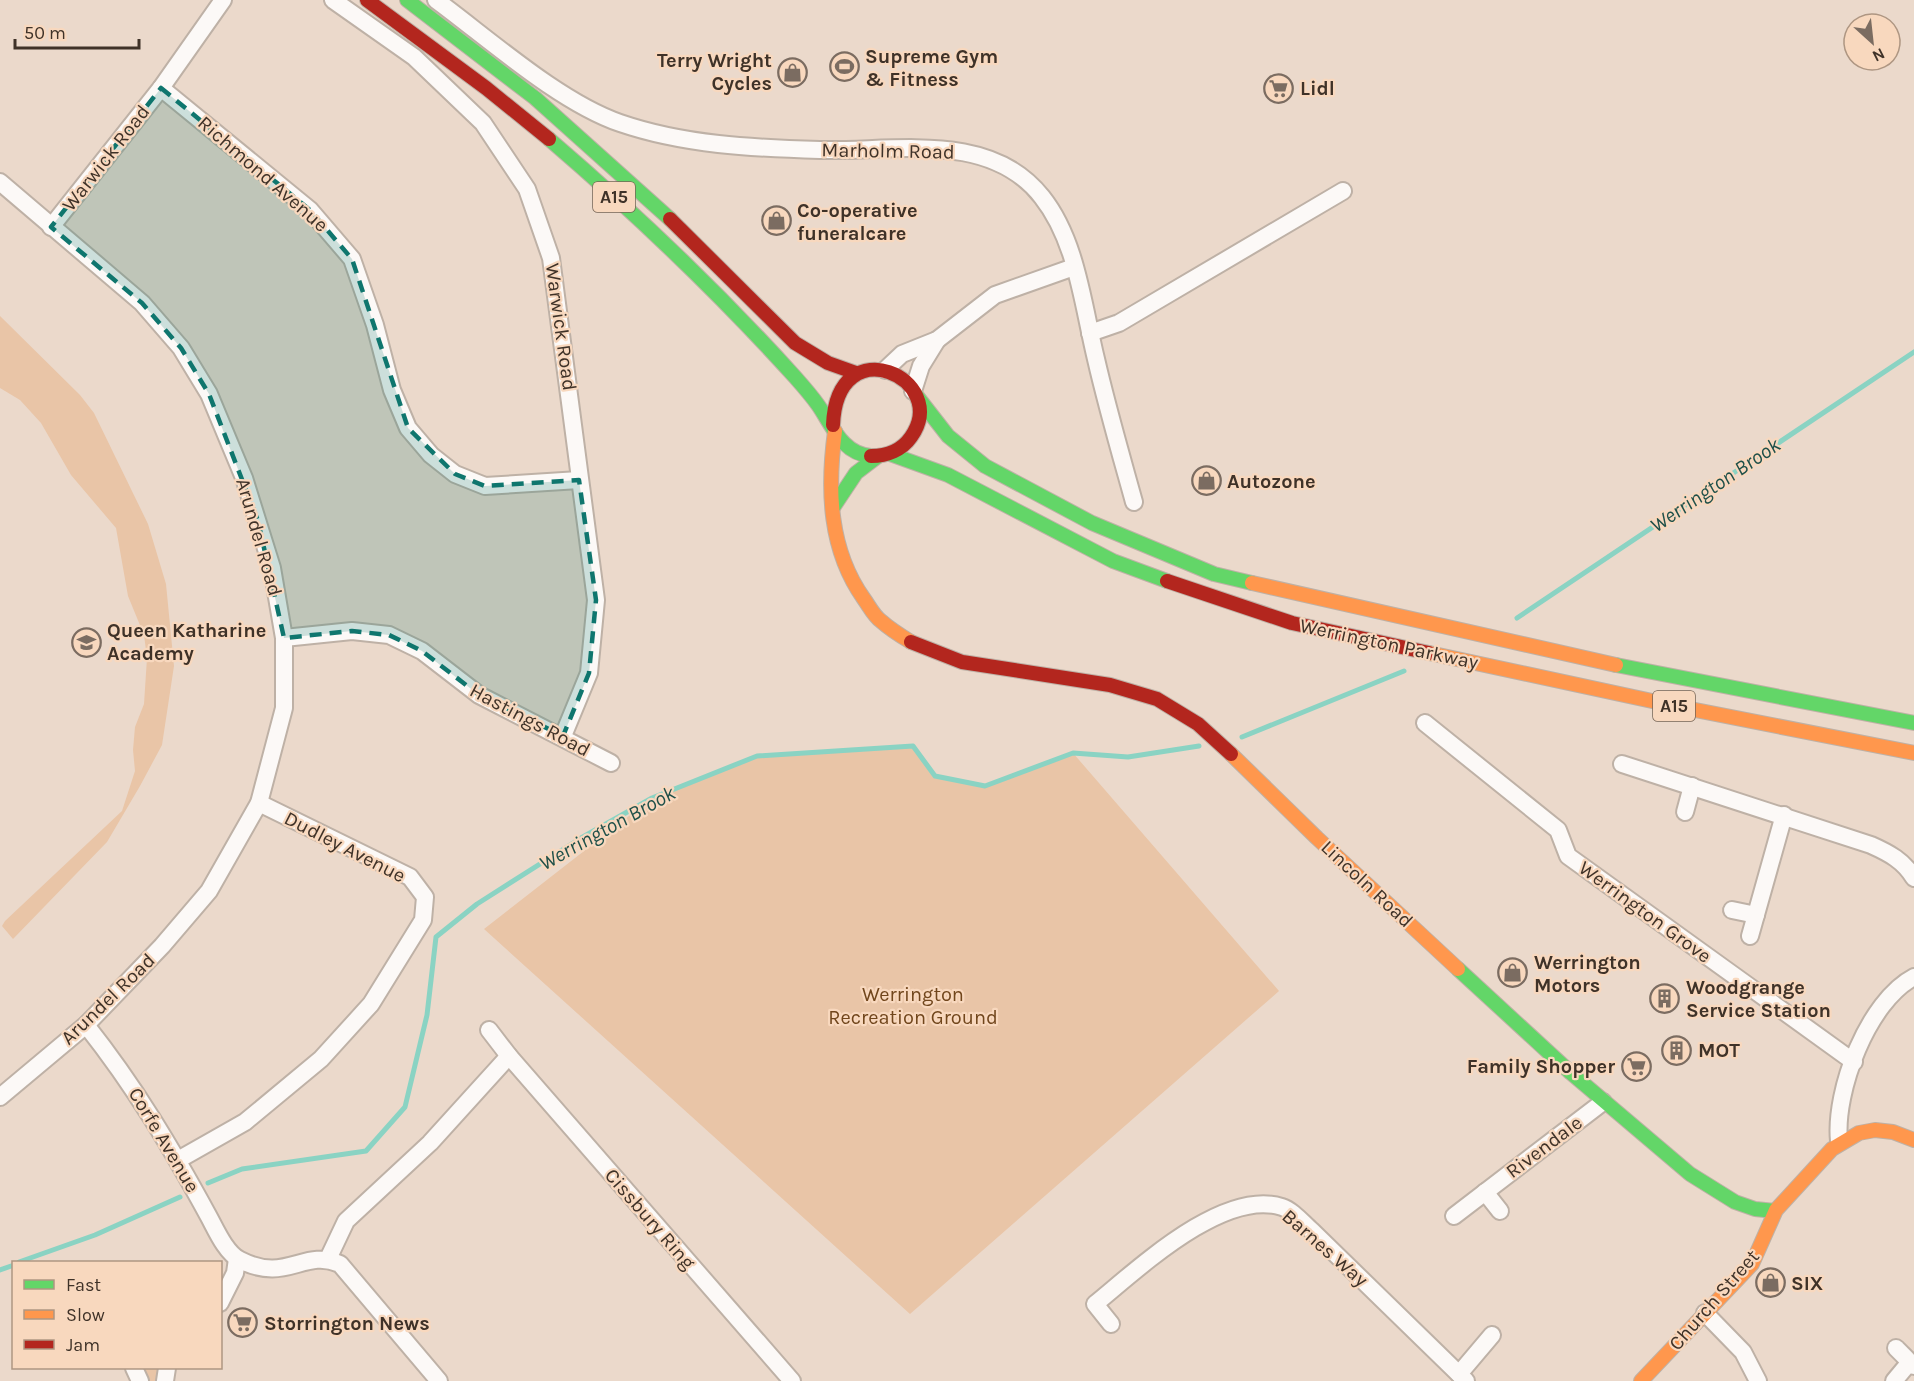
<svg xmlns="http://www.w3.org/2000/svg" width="1914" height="1381" font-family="Karla,sans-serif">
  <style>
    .green { fill: #e9c5a7 }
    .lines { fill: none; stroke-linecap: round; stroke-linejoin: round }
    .stream { stroke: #8ad3c3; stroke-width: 5 }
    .street-casing { stroke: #beb1a6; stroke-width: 20 }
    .fast-casing { stroke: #beb1a6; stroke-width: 16 }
    .slow-casing { stroke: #beb1a6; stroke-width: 16 }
    .jam-casing { stroke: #beb1a6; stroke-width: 16 }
    .street { stroke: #fcf9f7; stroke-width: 16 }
    .fast { stroke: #63d668; stroke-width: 14 }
    .slow { stroke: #ff974d; stroke-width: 14 }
    .jam { stroke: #b3261e; stroke-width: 14 }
    .marked { fill: #0f766e; fill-opacity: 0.2; stroke: #0f766e; stroke-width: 4.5; stroke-dasharray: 12 8; stroke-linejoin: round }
    .labels { text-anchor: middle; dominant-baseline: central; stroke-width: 4.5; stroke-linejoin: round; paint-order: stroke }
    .shield { fill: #f8d8be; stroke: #766455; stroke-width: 1.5 }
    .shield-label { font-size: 18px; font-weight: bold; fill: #3f3228 }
    .poi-label { font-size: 20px; font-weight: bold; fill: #3f3228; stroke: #f8d8be; text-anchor: start }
    .street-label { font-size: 20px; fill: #3f3228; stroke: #f8d8be }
    .park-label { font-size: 20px; fill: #71461c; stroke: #f8d8be }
    .water-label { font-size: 21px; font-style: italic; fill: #1f5049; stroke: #f8d8be }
  </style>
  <rect width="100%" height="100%" fill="#ebd9cb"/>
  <g class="green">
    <path d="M0,316L80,395L94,413L148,524L166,584L174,666L162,745L140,786L107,842L13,939L2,926L5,921L122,811L135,771L133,750L135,727L144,704L147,658L144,635L128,596L116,528L71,475L41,423L20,400L0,388Z"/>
    <path d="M913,746L935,776L985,786L1073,753L1279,991L910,1314L484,929L652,798L757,756Z"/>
    <path d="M139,1368H161L159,1381H147Z"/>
  </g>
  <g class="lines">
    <g class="stream">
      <path d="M1517,618L1914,352"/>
      <path d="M1242,737L1404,671"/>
      <path d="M208,1183L242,1169L366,1151L405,1107L427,1015L436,937L477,904L581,838L652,798L757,756L913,746L935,776L985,786L1073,753L1128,757L1199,746"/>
      <path d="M19,1262L95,1235L180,1197"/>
      <path d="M0,1270L14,1265"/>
    </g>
    <defs>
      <g id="street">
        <path d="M333,0L414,57L483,123L527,189L551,258L596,600L589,673L563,736"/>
        <path d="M436,0C489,39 559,102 620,123C684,145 752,148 820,150C893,152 990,130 1042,197C1077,241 1083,306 1096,359C1107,407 1121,455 1134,502"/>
        <path d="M161,88L310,210L352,259L375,325L392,390L408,428L431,455L455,474L485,486L579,480"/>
        <path d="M0,182L142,303L181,348L209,394L244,478L272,568L284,638V708L259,803L209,891L162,946L86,1025L0,1097"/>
        <path d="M51,227L161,88L223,0"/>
        <path d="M1090,333L1119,323L1343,191"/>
        <path d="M885,370L902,354L937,340L995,295L1074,267"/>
        <path d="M913,391L921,366L937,340"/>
        <path d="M284,638L352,631L389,635L422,651L479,695L611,763"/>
        <path d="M1425,723L1558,830L1568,856L1854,1062"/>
        <path d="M1622,764L1871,845C1889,853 1904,861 1914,878"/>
        <path d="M1685,812L1692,786"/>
        <path d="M1732,910L1756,915"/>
        <path d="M1750,936L1784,815"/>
        <path d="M86,1025C135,1087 171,1147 209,1217C216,1230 226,1253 240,1260C287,1284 303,1248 340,1264L439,1381"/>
        <path d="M489,1030L509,1056L792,1381"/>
        <path d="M1839,1141C1834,1091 1868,1001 1914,977"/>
        <path d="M178,1160L245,1122L321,1059L371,1004L423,920L425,897L410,877L259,803"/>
        <path d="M1485,1192L1500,1211"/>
        <path d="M1454,1216L1603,1102"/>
        <path d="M328,1259L346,1221L430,1143L509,1056"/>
        <path d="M220,1303L235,1273L237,1259"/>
        <path d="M1705,1313L1743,1352L1758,1381"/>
        <path d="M1111,1324L1095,1304C1137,1270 1223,1188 1282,1207C1292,1210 1303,1223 1311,1230L1466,1381"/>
        <path d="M1896,1348L1914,1366"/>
        <path d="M134,1368L140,1381"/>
        <path d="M1459,1374L1492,1335"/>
        <path d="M165,1381L167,1368"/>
        <path d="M1894,1381L1909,1363"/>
      </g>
      <g id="fast">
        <path d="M407,0L535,98L670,219"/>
        <path d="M549,139C634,212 720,294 795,377C803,386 811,395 818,405C832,425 842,454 871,456"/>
        <path d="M916,395L948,436L985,466L1092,523L1214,574L1252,583"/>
        <path d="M890,454L948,475L1113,561L1167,581"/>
        <path d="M834,506L856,473L877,457"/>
        <path d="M1616,665L1914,723"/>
        <path d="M1458,969L1571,1073L1690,1174L1735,1202L1755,1209L1775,1211"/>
      </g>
      <g id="slow">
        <path d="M835,431C827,490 829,550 864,599C869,606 874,616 881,621C890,629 901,636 911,642"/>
        <path d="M1252,583L1616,665"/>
        <path d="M1429,653L1680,707L1914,753"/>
        <path d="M1231,754L1317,838L1458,969"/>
        <path d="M1641,1381L1752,1264L1776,1210L1832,1149L1859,1133L1875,1130L1893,1132L1914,1140"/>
      </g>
      <g id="jam">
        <path d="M367,0L486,88L549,139"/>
        <path d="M670,219L795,343L828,363L856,373"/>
        <path d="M833,425C837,326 952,379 911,437C902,450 887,456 871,456"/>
        <path d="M1167,581L1292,623L1429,653"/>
        <path d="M911,642L962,662L1110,685L1157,699L1198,724L1231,754"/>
      </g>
    </defs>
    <use href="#street" class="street-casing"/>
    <use href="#fast" class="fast-casing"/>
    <use href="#slow" class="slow-casing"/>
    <use href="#jam" class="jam-casing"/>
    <use href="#street" class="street"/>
    <use href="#fast" class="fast"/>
    <use href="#slow" class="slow"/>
    <use href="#jam" class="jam"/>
  </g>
  <path class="marked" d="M161,88L310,210L352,259L408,428L455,474L485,486L579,480L596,600L589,673L563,736L479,695L422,651L389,635L352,631L284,638L258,521L209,394L181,348L142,303L51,227Z"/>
  <defs>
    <symbol id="stadium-ring" viewBox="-11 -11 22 22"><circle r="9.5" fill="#f8d8be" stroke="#7b6c61" stroke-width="1.5"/><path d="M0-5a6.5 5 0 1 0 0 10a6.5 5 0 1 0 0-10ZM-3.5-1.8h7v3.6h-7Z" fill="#7b6c61"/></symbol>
    <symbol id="shop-ring" viewBox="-11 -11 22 22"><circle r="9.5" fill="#f8d8be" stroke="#7b6c61" stroke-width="1.5"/><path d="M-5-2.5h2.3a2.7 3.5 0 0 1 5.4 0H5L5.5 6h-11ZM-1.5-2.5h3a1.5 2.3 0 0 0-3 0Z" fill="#7b6c61"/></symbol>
    <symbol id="supermarket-ring" viewBox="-11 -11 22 22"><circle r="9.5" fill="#f8d8be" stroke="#7b6c61" stroke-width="1.5"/><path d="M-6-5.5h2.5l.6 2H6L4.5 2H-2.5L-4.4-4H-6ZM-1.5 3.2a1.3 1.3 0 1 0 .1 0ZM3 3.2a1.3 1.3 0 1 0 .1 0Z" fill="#7b6c61"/></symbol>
    <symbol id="school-ring" viewBox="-11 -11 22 22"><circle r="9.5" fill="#f8d8be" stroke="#7b6c61" stroke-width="1.5"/><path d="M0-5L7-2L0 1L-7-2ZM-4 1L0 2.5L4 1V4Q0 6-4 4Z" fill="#7b6c61"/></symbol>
    <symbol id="building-ring" viewBox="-11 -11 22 22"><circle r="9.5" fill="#f8d8be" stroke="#7b6c61" stroke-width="1.5"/><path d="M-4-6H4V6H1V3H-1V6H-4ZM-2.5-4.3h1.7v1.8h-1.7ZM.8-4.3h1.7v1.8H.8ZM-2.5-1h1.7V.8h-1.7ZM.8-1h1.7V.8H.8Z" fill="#7b6c61"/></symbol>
  </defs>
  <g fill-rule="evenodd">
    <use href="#stadium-ring" x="828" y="50" width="33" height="33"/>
    <use href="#shop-ring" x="776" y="56" width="33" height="33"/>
    <use href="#supermarket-ring" x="1262" y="72" width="33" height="33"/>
    <use href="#shop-ring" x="760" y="204" width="33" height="33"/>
    <use href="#shop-ring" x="1190" y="464" width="33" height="33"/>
    <use href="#school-ring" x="70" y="626" width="33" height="33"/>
    <use href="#shop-ring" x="1496" y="956" width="33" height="33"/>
    <use href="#building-ring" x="1648" y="982" width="33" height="33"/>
    <use href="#building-ring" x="1660" y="1034" width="33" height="33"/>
    <use href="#supermarket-ring" x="1620" y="1050" width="33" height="33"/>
    <use href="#shop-ring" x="1754" y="1266" width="33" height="33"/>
    <use href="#supermarket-ring" x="226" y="1306" width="33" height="33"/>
  </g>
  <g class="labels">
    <g class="shield">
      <rect x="593" y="182" width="42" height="30" rx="4.5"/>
      <rect x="1653" y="691" width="42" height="30" rx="4.5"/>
    </g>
    <g class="shield-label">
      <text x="614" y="197">A15</text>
      <text x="1674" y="706">A15</text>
    </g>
    <g class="poi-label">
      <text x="865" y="56">Supreme Gym<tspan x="865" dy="23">&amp; Fitness</tspan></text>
      <text x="772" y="60" text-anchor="end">Terry Wright<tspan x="772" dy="23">Cycles</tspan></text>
      <text x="1300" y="88">Lidl</text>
      <text x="797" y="210">Co-operative<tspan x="797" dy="23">funeralcare</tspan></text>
      <text x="1227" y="481">Autozone</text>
      <text x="107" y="630">Queen Katharine<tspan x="107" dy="23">Academy</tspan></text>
      <text x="1534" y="962">Werrington<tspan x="1534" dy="23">Motors</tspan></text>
      <text x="1686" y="987">Woodgrange<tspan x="1686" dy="23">Service Station</tspan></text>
      <text x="1698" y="1050">MOT</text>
      <text x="1615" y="1066" text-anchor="end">Family Shopper</text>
      <text x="1791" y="1283">SIX</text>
      <text x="264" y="1323">Storrington News</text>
    </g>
    <g class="street-label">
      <text transform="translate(888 151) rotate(1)">Marholm Road</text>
      <text transform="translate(106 158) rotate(-52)">Warwick Road</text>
      <text transform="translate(263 174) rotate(41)">Richmond Avenue</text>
      <text transform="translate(561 327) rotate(82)">Warwick Road</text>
      <text transform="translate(259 537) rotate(74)">Arundel Road</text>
      <text transform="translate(1389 644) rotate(12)">Werrington Parkway</text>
      <text transform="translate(530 720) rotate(28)">Hastings Road</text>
      <text transform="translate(345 847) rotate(27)">Dudley Avenue</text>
      <text transform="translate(1367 884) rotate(43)">Lincoln Road</text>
      <text transform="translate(1645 912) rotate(36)">Werrington Grove</text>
      <text transform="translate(108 999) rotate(-44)">Arundel Road</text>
      <text transform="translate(164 1140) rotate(59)">Corfe Avenue</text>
      <text transform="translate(1544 1147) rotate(-37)">Rivendale</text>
      <text transform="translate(650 1219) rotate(49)">Cissbury Ring</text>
      <text transform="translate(1325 1248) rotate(41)">Barnes Way</text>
      <text transform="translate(1714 1300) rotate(-49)">Church Street</text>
    </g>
    <g class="park-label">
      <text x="913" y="994">Werrington<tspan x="913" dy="23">Recreation Ground</tspan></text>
    </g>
    <g class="water-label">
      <text transform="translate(1715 485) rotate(-34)">Werrington Brook</text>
      <text transform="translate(607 828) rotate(-29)">Werrington Brook</text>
    </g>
  </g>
  <rect x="12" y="1261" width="210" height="108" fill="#f8d8be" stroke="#ae9682" stroke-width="1.5"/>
  <rect x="24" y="1280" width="30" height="9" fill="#63d668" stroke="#ae9682" stroke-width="1.5"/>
  <text x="66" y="1291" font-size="18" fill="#3f3228">Fast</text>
  <rect x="24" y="1310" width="30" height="9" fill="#ff974d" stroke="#ae9682" stroke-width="1.5"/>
  <text x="66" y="1321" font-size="18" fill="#3f3228">Slow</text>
  <rect x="24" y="1340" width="30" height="9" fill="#b3261e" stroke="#ae9682" stroke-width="1.5"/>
  <text x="66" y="1351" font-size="18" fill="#3f3228">Jam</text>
  <g transform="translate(1872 42) rotate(153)"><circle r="28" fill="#f8d8be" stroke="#ae9682" stroke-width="1.5"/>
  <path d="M0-4.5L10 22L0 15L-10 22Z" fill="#7b6c61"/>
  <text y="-9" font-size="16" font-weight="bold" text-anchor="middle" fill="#3f3228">N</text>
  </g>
  <path d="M15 39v9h124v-9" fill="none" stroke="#3f3228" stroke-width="3"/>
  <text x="24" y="39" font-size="18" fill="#3f3228" stroke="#f8d8be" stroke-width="4.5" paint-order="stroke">50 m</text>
</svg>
